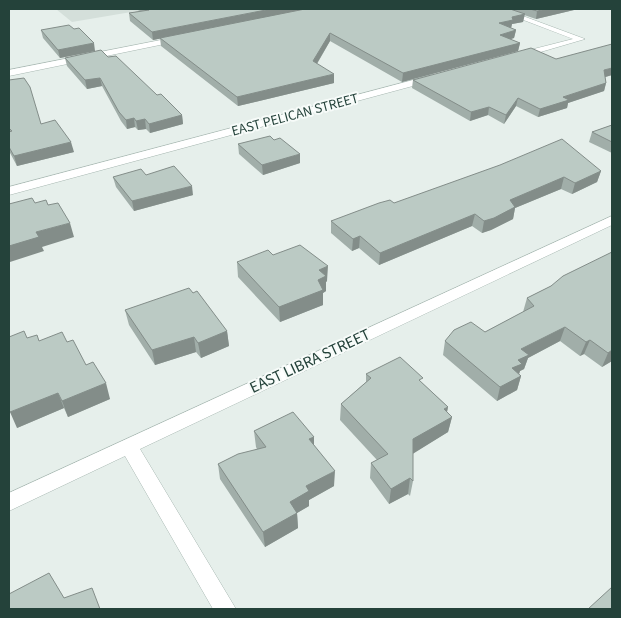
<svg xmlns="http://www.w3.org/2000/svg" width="621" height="618" font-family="'Source Sans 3',sans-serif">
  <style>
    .built { fill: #d4dfda }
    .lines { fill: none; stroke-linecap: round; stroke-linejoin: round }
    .minor-casing { stroke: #a8b8b2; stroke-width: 1 }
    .minor { fill: #fff; fill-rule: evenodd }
    .wall { fill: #a1aea9 }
    .shaded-wall { fill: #838d89 }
    .building { fill: #bbcac4; stroke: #838d89 }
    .labels { text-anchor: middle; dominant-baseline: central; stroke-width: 4; stroke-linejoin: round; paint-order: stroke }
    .far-street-label { font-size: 14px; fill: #24423a; stroke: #f7fbf9 }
    .street-label { font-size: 16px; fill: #24423a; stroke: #f7fbf9 }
  </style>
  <rect width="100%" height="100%" fill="#e6efeb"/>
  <path class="built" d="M56,9H149L72,22Z"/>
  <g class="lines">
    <defs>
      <g id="minor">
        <path d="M495,9H504L585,39L520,58H514V54L573,39Z"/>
        <path d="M181,36H184V40L9,76V70Z"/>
        <path d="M432,75L437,78L435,80L9,195V187Z"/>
        <path d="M612,216V225L140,449L236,609H213L125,456L9,511V493Z"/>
      </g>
    </defs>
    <use href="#minor" class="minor-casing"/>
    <use href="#minor" class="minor"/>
  </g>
  <g class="wall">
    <path d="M135,9H574V10L536,19L524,15L523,22L512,24L511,28L516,30L514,38L510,39L520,43L518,51L402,82L330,41L317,64L334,83L238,106L161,46L160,38L168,37L153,40L130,21L129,13L140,11Z"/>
    <path d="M74,29L95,51L60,58L43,38L41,30Z"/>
    <path d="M108,57L182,115L183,124L150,133L146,129L138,130L135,127L127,129L121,121L102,86L87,89L67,66L65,58Z"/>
    <path d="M556,59L612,75L605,77L606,83L604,91L568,103L567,108L538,117L516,106L504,124L488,115L470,121L412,88L413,80Z"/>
    <path d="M9,80L41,124L74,152L17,166L9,151Z"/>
    <path d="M612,125V153L589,142L592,132Z"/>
    <path d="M274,140L300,163L263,175L239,154L238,144Z"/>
    <path d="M601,171L597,182L572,194L561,189L515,208L513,219L491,230L482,233L472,226L379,265L359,248L352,251L331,233V221L394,203Z"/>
    <path d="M146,175L193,195L134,211L116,187L113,177Z"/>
    <path d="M612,252V361L602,367L584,354L580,356L560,341L528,358L524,369L520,371L519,374L521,376L517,390L497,401L443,355L445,341L485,332L523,312L527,298L551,286Z"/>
    <path d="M273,255L327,281L326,282V291L323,293V305L280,322L238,277L237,262Z"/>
    <path d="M125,310L227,331L229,346L201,358L196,352L155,365L129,325Z"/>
    <path d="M27,338L39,341L67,342L86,365L110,399L68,417L64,408L17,428Z"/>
    <path d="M366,374L422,383L448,407L447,412L452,417L448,432L413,453V481L410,496L408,494L389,504L370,478L371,463L377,460L340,420L341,404L366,382Z"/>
    <path d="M254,431L314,437V445L334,486L309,500V506L297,513L298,528L265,547L220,479L218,464L257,449L256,447Z"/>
  </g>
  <g class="shaded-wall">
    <path d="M271,9H309L153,40L152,32Z"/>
    <path d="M548,9H574V10L536,19L537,11Z"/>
    <path d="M525,14L523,22L512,24L511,28L499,23L512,17Z"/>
    <path d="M516,30L514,38L499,43L500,35Z"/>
    <path d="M330,33V41L313,70V61Z"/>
    <path d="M94,43L95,51L60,58L58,50Z"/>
    <path d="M520,43L518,51L402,82L403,73Z"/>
    <path d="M612,68V75L602,78L604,70Z"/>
    <path d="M334,74V83L238,106L237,97Z"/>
    <path d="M100,78L102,86L87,89L85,80Z"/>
    <path d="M606,83L604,91L568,103L567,108L538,117L540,109L563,97Z"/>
    <path d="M518,98L516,106L504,124L506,115Z"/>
    <path d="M489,107L488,115L470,121L471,112Z"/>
    <path d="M182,115L183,124L150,133L149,124Z"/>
    <path d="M134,118L135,127L127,129L126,120Z"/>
    <path d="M145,119L146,129L138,130L136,121Z"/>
    <path d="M71,142L74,152L17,166L14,156Z"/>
    <path d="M300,154V163L263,175L262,165Z"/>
    <path d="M601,171L597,182L572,194L575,183Z"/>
    <path d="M564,177L561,189L515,208L513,219L491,230L482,233L484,221L510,200Z"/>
    <path d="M192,186L193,195L134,211L132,201Z"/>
    <path d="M475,214L472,226L379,265L380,253Z"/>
    <path d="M70,223L74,237L42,247L44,251L10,262L9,259V246L36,232Z"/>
    <path d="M360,236L359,248L352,251L353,239Z"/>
    <path d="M328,266L327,281L326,282V291L323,293V305L280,322L279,307L319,270Z"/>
    <path d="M565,327L560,341L528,358L524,369L520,371L518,377L521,376L517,390L497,401L500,387L512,368L521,349Z"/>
    <path d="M227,331L229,346L201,358L198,343Z"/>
    <path d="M194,337L196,352L155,365L152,350Z"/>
    <path d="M590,340L584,354L580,356L586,342Z"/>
    <path d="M612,350V361L602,367L608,353Z"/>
    <path d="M106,383L110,399L68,417L62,401Z"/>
    <path d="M58,393L64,408L17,428L10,412Z"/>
    <path d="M448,407L445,421L452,417L448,432L411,455L413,439L444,409Z"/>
    <path d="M314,437V452L309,439Z"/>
    <path d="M335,471L334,486L309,500V506L297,513L298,528L265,547L263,532L290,502L306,486Z"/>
    <path d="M410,478L408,494L389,504L391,489Z"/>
  </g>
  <g class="building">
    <path d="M147,9H271L152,32L129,13L149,10Z"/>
    <path d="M305,9H510L525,14L512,17L513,20L499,23L516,30L500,35L520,43L403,73L330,33L313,61L334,74L237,97L160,38Z"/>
    <path d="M530,9H548L537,11Z"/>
    <path d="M69,25L74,29L79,28L94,43L58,50L41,30Z"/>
    <path d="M612,44V68L604,70L606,83L563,97L569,100L540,109L518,98L506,115L489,107L471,112L413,80L531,48L556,59Z"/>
    <path d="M101,50L108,57L116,56L157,95L161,94L182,115L149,124L145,119L136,121L134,118L126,120L119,112L100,78L85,80L65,58Z"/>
    <path d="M24,78L30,87L41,124L55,120L71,142L14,156L9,147V132L12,131L9,128V80Z"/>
    <path d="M612,125V142L592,132Z"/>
    <path d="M270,136L274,140L280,138L300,154L262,165L238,144Z"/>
    <path d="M562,139L601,171L575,183L564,177L510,200L515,207L494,218L484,221L475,214L380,253L360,236L353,239L331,221L379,203L390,200L394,203L500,165Z"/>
    <path d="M174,166L192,186L132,201L113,177L141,169L146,175Z"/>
    <path d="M32,198L35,203L46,200L48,205L58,203L70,223L36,232L39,237L9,246V204Z"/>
    <path d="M300,245L328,266L319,270L326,276L318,280L323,290L279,307L237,262L268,250L273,255Z"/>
    <path d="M612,252V350L608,353L590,340L586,342L565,327L521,349L529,355L518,360L522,364L512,368L521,376L500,387L445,341L454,330L471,322L485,332L534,306L527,298L551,286L563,276Z"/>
    <path d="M189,288L193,293L197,291L227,331L198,343L194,337L152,350L125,310Z"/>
    <path d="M24,331L27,338L37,335L39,341L62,332L67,342L73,340L86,365L93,362L106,383L62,401L58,393L10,412L9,409V337Z"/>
    <path d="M400,357L423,378L419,380L448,407L444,409L452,417L413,439V481L410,478L391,489L371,463L388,454L341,404L371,378L366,374Z"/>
    <path d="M293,412L314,437L309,439L335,471L306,486L309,491L290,502L297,513L263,532L218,464L238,454L266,447L254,431Z"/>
    <path d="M49,573L64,598L92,588L100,609H9V594Z"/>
    <path d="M612,587V609H588Z"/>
  </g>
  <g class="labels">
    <g class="far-street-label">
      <text transform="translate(295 115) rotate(-15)">EAST PELICAN STREET</text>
    </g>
    <g class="street-label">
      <text transform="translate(310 361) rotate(-25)">EAST LIBRA STREET</text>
    </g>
  </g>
  <rect width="621" height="618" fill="none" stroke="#24423a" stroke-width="20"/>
</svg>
